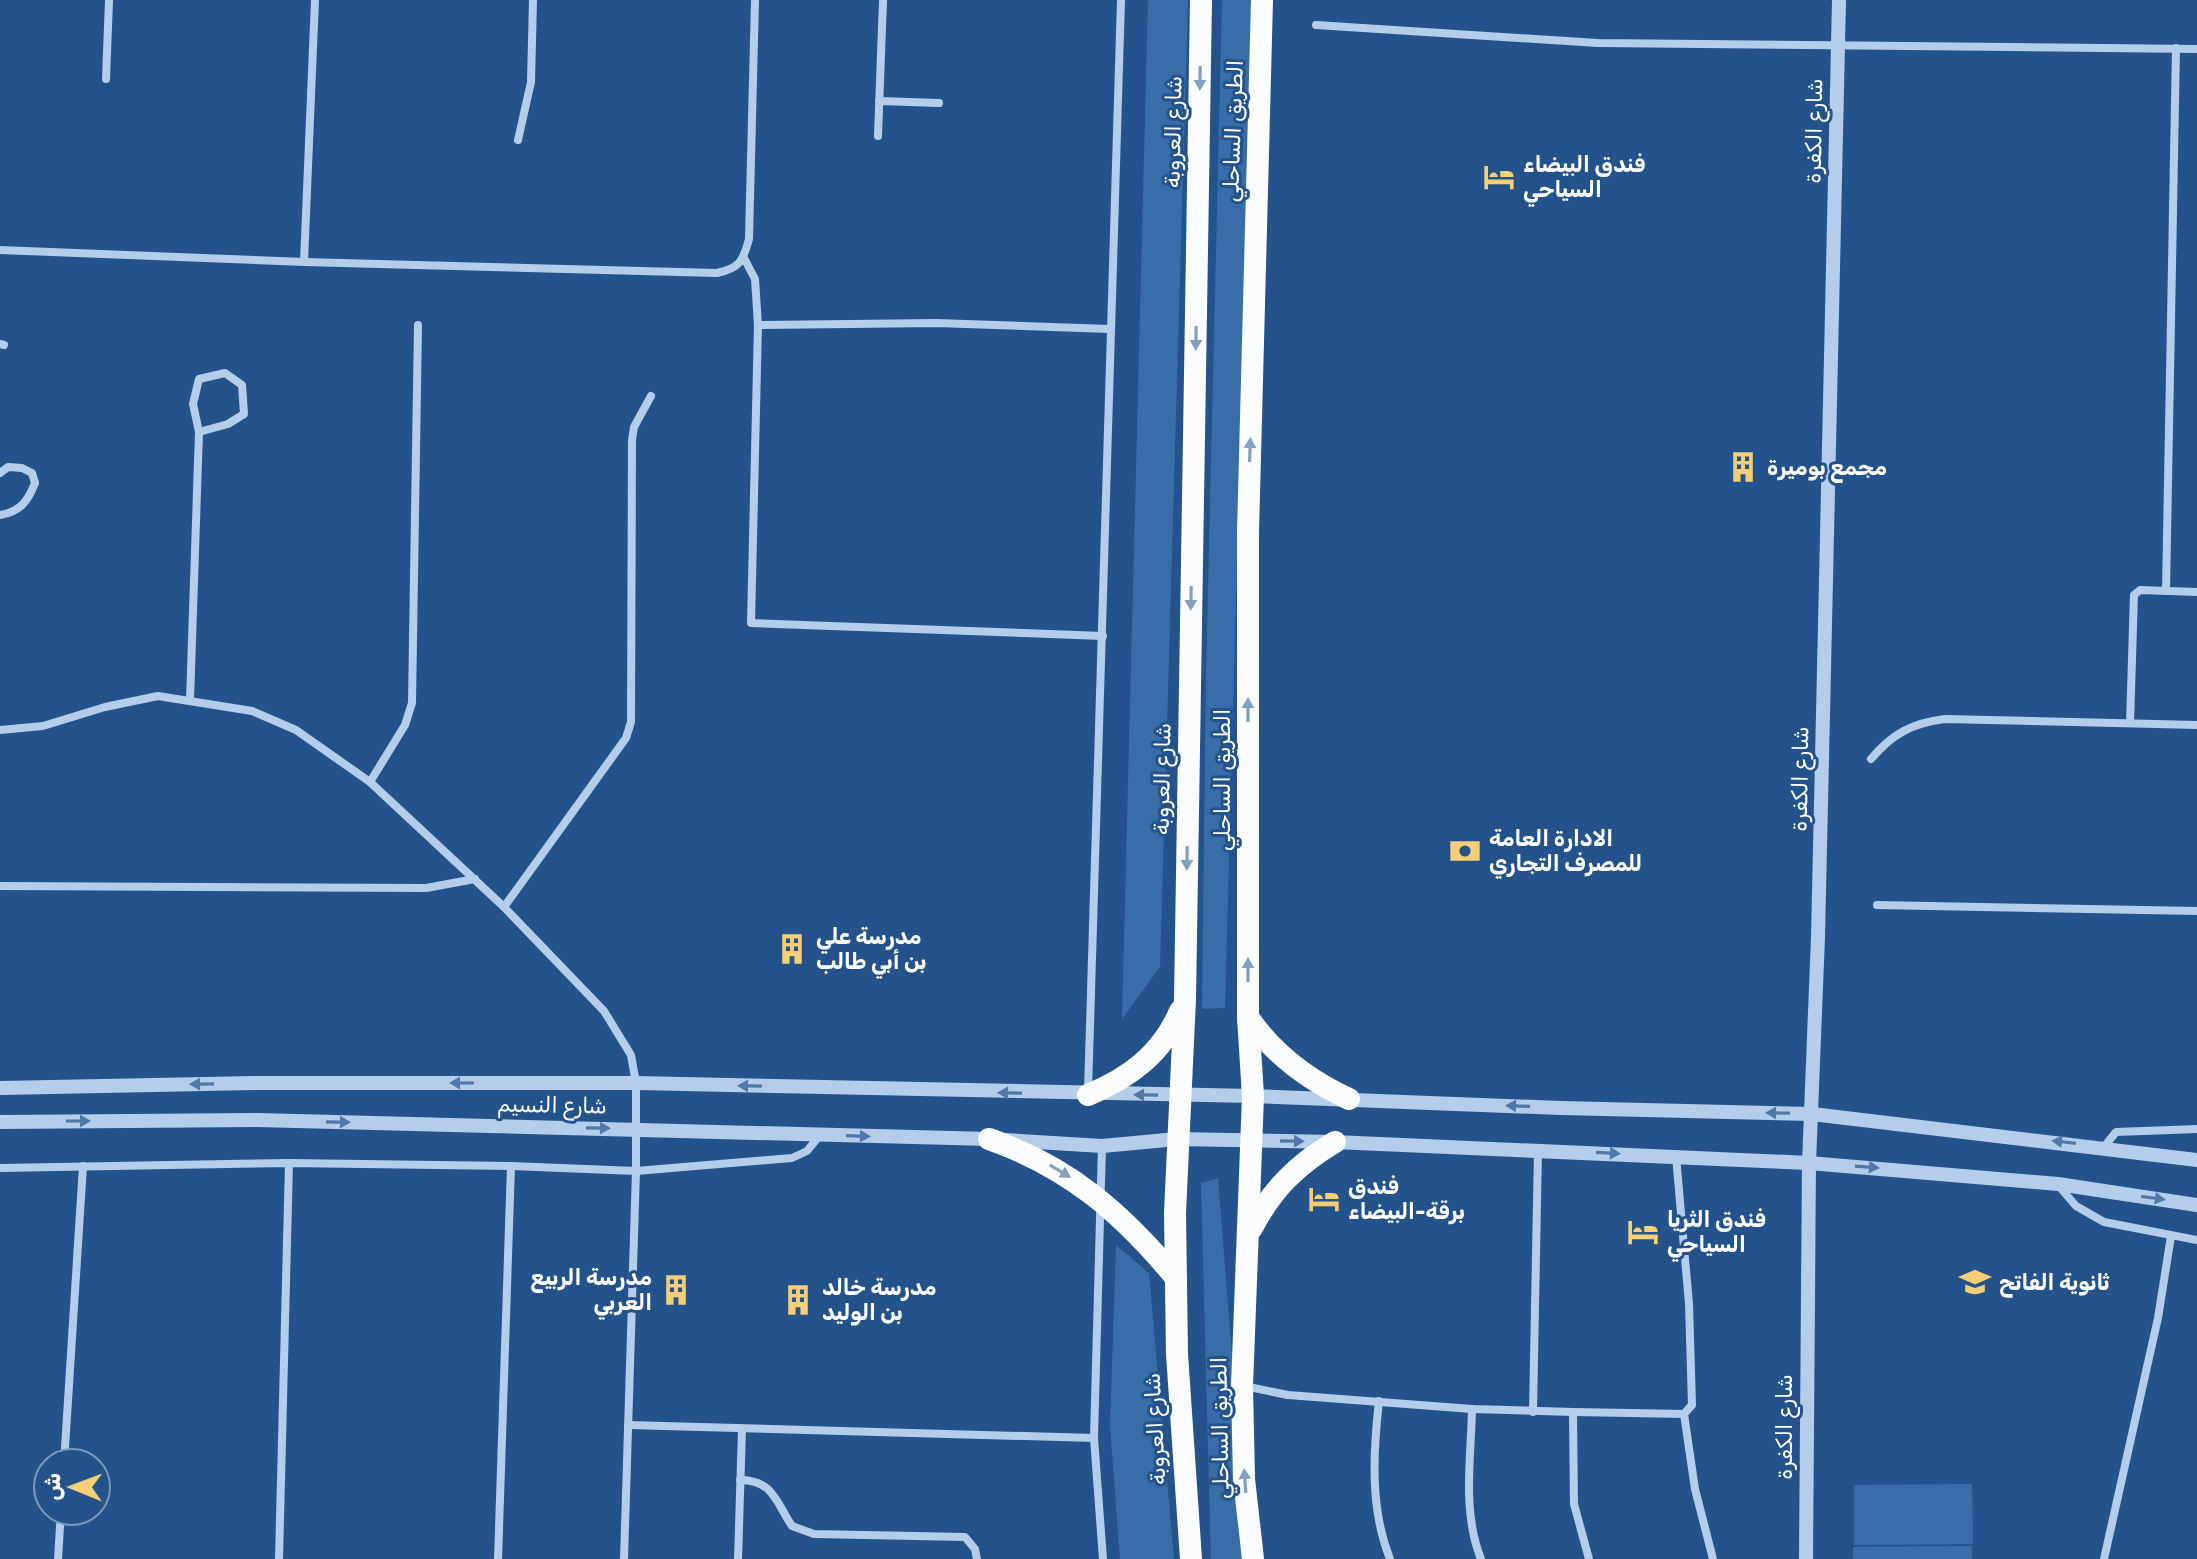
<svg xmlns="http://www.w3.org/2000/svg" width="2197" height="1559" font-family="Rubik,Vazirmatn,sans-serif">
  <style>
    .green { fill: #396da8 }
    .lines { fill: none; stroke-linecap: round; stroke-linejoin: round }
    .minor { stroke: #b3cdea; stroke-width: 8 }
    .tertiary { stroke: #b3cdea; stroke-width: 14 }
    .trunk { stroke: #fbfcfe; stroke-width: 22 }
    .oneway { fill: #859fbf }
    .oneway2 { fill: #4f78a8 }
    .labels { text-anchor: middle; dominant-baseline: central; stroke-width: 6; stroke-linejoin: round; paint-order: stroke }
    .street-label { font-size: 22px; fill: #fff; stroke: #24538c }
    .poi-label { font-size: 22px; font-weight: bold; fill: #fff; stroke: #24538c; text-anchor: start }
  </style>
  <rect width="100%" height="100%" fill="#24538c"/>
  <g class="green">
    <path d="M1148,0H1188L1160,967L1122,1019Z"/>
    <path d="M1222,0H1252L1225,1008L1202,1009L1206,673Z"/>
    <path d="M1218,1178L1248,1559H1211L1201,1183Z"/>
    <path d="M1116,1245L1149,1273L1174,1559H1120L1110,1426Z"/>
    <path d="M1972,1484L1973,1544L1854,1545V1485Z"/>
    <path d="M1972,1546V1559H1853V1547Z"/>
  </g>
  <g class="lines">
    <g class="minor">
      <path d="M1316,25L1598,43L2197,49"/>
      <path d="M106,79L109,0"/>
      <path d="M879,101L939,103"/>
      <path d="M878,136L883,0"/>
      <path d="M518,140L531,82L533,0"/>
      <path d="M0,250L304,262L717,273C740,268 743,261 749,239L755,0"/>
      <path d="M744,258L755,279L758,325L936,323L1109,329"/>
      <path d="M304,262L315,0"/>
      <path d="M758,325L751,623L1103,636"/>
      <path d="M0,344L4,345"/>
      <path d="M0,473L8,467L22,468L32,473L35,483C28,501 20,512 0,515"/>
      <path d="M2166,591L2176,48"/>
      <path d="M190,700L199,432L193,404L199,379L225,373L242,385L244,414L228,424L199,432"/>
      <path d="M2130,723L2134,595L2140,590L2197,592"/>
      <path d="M0,730L43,726L105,707L158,696L252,711L296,730L370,782L504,907L604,1011L631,1055L636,1083V1171L624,1559"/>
      <path d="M1871,759C1892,734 1912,723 1945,719L2197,725"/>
      <path d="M370,782L405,725L412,703L418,325"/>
      <path d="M0,886L426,888L475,879"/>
      <path d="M1877,905L2197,911"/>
      <path d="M504,907L626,738L631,722L632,440L634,427L651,396"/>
      <path d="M1088,1091L1121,0"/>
      <path d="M1102,1146L1094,1438L1103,1559"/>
      <path d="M2104,1147L2116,1132L2197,1129"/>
      <path d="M1676,1156L1689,1304L1692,1405L1684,1414L1695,1489L1713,1559"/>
      <path d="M0,1168L289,1163L511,1166L636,1171L792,1158L807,1151L820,1135"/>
      <path d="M2058,1185L2076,1206L2104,1222L2197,1240"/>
      <path d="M1244,1386L1288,1395L1472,1409L1573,1412L1574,1504L1589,1559"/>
      <path d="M1379,1401C1373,1453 1370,1509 1390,1559"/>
      <path d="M1472,1409C1471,1459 1462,1512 1481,1559"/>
      <path d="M1533,1412L1538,1150"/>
      <path d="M1573,1412L1684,1414"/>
      <path d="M628,1425L1094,1438"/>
      <path d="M64,1463L83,1166"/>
      <path d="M740,1480C773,1480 776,1502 792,1526L814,1534L965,1537L975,1549L977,1559"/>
      <path d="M58,1559L61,1511"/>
      <path d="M279,1559L289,1163"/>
      <path d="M498,1559L511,1166"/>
      <path d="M738,1559L742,1430"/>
      <path d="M2104,1559L2158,1318L2171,1236"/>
    </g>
    <g class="tertiary">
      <path d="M0,1088L255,1083H636L1253,1096L1561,1108L1812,1114L2197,1160"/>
      <path d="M0,1122L257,1120L989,1139L1102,1146L1177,1139L1335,1142L1809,1163L2058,1184L2197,1205"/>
      <path d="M1806,1559L1809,1163L1818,937L1839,0"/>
    </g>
    <g class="trunk">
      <path d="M1248,1017C1274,1055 1308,1080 1349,1099"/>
      <path d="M1088,1095C1129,1078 1162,1054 1180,1011"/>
      <path d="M989,1139C1069,1167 1122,1213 1176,1278"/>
      <path d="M1252,1228C1272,1189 1298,1164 1335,1142"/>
      <path d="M1191,1559L1177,1354L1175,1213L1185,999L1201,0"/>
      <path d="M1253,1559L1244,1479L1242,1386L1253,1096L1248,1017V532L1262,0"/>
    </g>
  </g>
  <defs><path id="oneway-solid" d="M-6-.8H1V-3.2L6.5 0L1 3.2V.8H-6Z" transform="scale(2)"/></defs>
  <g class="oneway">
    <use href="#oneway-solid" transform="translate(1200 78) rotate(91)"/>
    <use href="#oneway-solid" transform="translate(1196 338) rotate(91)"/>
    <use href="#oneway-solid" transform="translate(1250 450) rotate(-88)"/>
    <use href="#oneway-solid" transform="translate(1191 598) rotate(91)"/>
    <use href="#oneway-solid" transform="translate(1248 710) rotate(-90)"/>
    <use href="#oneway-solid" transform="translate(1187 858) rotate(91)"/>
    <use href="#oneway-solid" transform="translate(1248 970) rotate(-90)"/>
    <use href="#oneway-solid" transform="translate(1060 1171) rotate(31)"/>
    <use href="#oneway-solid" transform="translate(1245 1481) rotate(-94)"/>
  </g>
  <g class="oneway2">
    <use href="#oneway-solid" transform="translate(462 1083) rotate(-180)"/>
    <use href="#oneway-solid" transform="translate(202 1084) rotate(179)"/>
    <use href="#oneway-solid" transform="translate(750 1086) rotate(-179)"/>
    <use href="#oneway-solid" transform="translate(1010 1093) rotate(-179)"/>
    <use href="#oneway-solid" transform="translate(1146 1095) rotate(-179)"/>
    <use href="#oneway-solid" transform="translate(1518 1106) rotate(-178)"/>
    <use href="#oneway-solid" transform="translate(1778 1113) rotate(-179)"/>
    <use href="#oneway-solid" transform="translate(78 1121)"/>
    <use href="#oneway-solid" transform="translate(338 1122) rotate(1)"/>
    <use href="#oneway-solid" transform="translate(598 1128) rotate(1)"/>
    <use href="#oneway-solid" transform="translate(858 1136) rotate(2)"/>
    <use href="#oneway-solid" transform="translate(1292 1141) rotate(1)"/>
    <use href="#oneway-solid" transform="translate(2064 1142) rotate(-173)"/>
    <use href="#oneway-solid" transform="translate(1608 1153) rotate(3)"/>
    <use href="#oneway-solid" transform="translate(1867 1167) rotate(4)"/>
    <use href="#oneway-solid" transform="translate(2153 1198) rotate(8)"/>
  </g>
  <defs>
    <symbol id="hotel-bare" viewBox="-9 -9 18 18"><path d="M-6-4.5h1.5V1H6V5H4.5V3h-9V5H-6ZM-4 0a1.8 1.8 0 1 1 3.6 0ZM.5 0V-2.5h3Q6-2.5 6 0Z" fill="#f5ce76" stroke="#24538c" stroke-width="2.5" paint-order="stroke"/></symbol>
    <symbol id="building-bare" viewBox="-9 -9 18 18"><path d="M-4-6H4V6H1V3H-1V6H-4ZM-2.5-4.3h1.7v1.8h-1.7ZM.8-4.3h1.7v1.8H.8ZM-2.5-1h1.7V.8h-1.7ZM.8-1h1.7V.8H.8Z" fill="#f5ce76" stroke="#24538c" stroke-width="2.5" paint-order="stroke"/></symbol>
    <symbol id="bank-bare" viewBox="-9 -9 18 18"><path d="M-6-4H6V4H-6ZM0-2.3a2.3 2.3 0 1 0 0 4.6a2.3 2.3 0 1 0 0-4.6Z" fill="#f5ce76" stroke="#24538c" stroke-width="2.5" paint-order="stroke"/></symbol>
    <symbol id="school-bare" viewBox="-9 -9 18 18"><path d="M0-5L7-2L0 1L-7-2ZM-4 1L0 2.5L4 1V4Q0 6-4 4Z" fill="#f5ce76" stroke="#24538c" stroke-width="2.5" paint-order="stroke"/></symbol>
  </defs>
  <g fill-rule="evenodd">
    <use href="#hotel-bare" x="1477" y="155" width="44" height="44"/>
    <use href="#building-bare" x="1721" y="445" width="44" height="44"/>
    <use href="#bank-bare" x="1443" y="829" width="44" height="44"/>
    <use href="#building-bare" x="770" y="927" width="44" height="44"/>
    <use href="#hotel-bare" x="1302" y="1177" width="44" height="44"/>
    <use href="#hotel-bare" x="1621" y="1210" width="44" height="44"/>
    <use href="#school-bare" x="1953" y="1260" width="44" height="44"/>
    <use href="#building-bare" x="654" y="1268" width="44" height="44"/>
    <use href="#building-bare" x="776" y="1278" width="44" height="44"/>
  </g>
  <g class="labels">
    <g class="street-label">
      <text transform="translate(1233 131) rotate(-88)">الطريق الساحلي</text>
      <text transform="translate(1814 131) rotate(-89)">شارع الكفرة</text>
      <text transform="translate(1173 132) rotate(-89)">شارع العروبة</text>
      <text transform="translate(1162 779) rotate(-89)">شارع العروبة</text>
      <text transform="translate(1800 779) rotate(-89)">شارع الكفرة</text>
      <text transform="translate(1222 780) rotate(-90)">الطريق الساحلي</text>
      <text transform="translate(552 1105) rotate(1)">شارع النسيم</text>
      <text transform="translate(1784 1427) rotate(-90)">شارع الكفرة</text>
      <text transform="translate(1220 1428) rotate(-91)">الطريق الساحلي</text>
      <text transform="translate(1155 1429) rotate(-93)">شارع العروبة</text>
    </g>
    <g class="poi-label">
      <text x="1523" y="164">فندق البيضاء<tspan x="1523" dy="25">السياحي</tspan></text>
      <text x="1767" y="467">مجمع بوميرة</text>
      <text x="1489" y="838">الادارة العامة<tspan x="1489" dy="25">للمصرف التجاري</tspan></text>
      <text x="816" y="936">مدرسة علي<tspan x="816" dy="25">بن أبي طالب</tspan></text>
      <text x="1348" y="1186">فندق<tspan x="1348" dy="25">برقة-البيضاء</tspan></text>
      <text x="1667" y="1219">فندق الثريا<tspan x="1667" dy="25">السياحي</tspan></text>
      <text x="652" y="1277" text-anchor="end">مدرسة الربيع<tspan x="652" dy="25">العربي</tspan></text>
      <text x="1999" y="1282">ثانوية الفاتح</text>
      <text x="822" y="1287">مدرسة خالد<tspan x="822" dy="25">بن الوليد</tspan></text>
    </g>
  </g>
  <g transform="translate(72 1487) rotate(271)"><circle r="38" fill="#24538c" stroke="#7c98ba" stroke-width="2"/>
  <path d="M0-6L14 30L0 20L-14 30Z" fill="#f5ce76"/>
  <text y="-12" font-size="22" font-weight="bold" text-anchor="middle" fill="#ffffff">ش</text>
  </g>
</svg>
